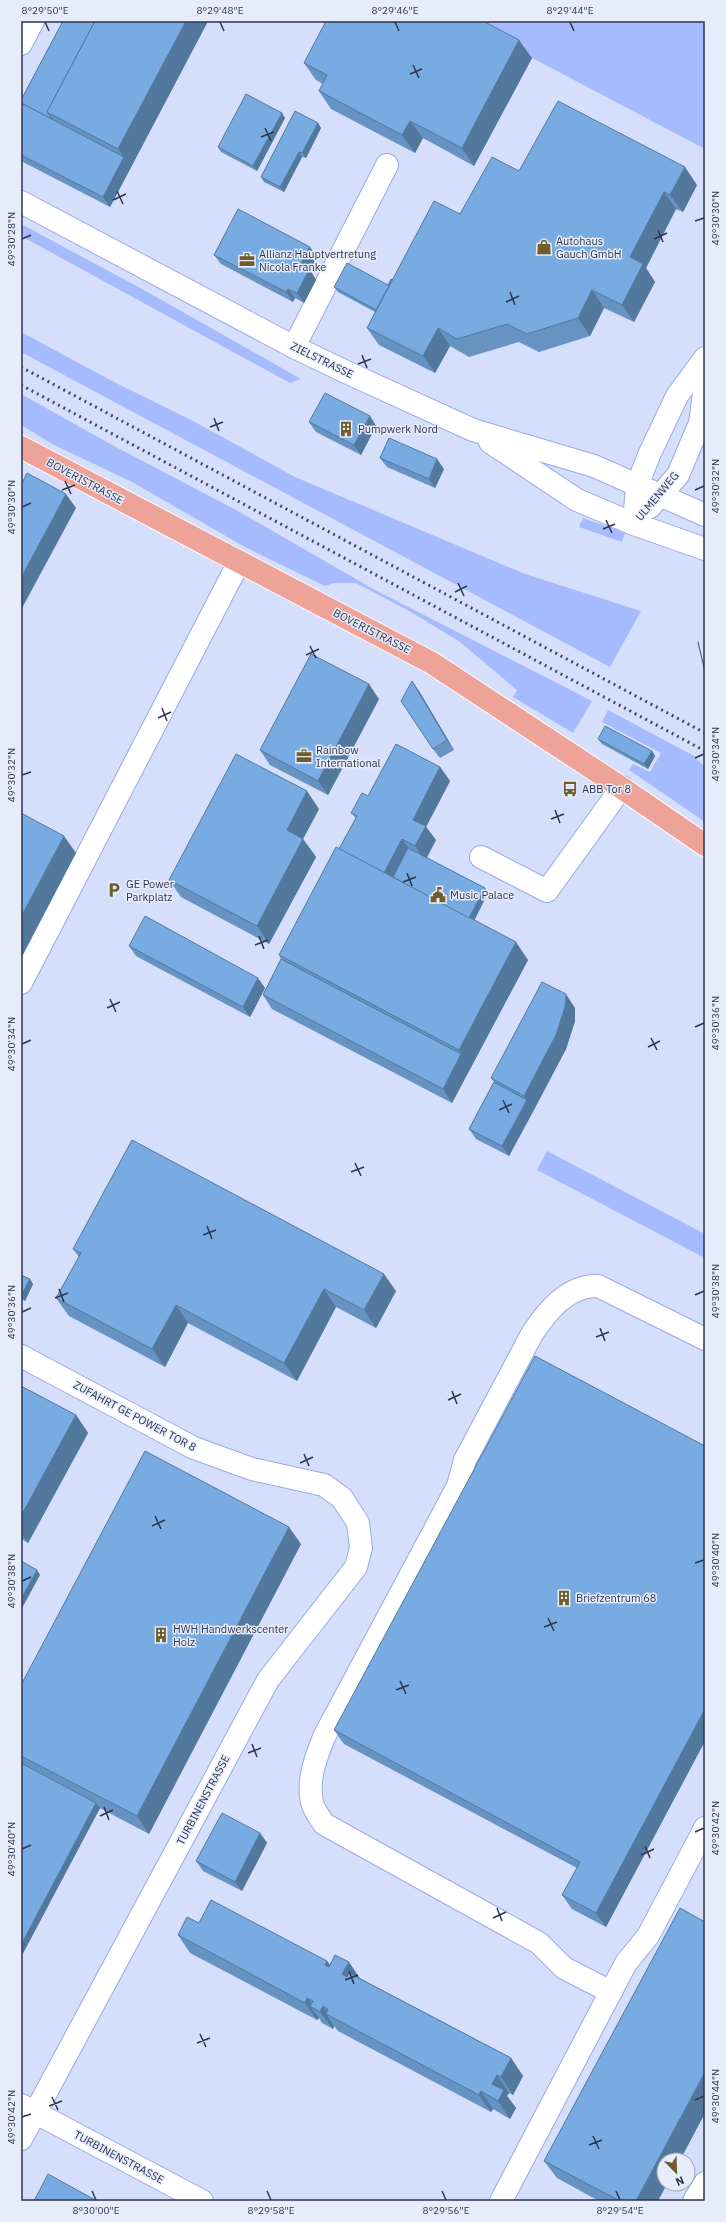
<svg xmlns="http://www.w3.org/2000/svg" width="726" height="2222" font-family="'IBM Plex Sans',sans-serif">
  <style>
    .green { fill: #a5bbfe }
    .lines { fill: none; stroke-linecap: round; stroke-linejoin: round }
    .minor-casing { stroke: #95aaeb; stroke-width: 24 }
    .major-casing { stroke: #fff; stroke-width: 24 }
    .minor { stroke: #fff; stroke-width: 22 }
    .major { stroke: #eea398; stroke-width: 22 }
    .tram { stroke: #434b67; stroke-width: 1 }
    .rail { stroke: #434b67; stroke-width: 3; stroke-dasharray: 2 4; stroke-linecap: butt }
    .wall { fill: #6693c2 }
    .shaded-wall { fill: #53789e }
    .building { fill: #77abe2; stroke: #53789e }
    .ticks { fill: none; stroke: #2d3550; stroke-width: 1.5 }
    .labels { text-anchor: middle; dominant-baseline: central; stroke-width: 3; stroke-linejoin: round; paint-order: stroke }
    .poi-label { font-size: 11px; fill: #2d3550; stroke: #e7ecfa; text-anchor: start }
    .street-label { font-size: 11px; fill: #2d3550; stroke: #e7ecfa }
    .neatline { fill: none; stroke: #2d3550; stroke-width: 1.5 }
    .ticks-label { font-size: 10px; text-anchor: middle; fill: #2d3550 }
  </style>
  <rect width="100%" height="100%" fill="#d5defa"/>
  <g class="green">
    <path d="M462,21H705V149Z"/>
    <path d="M21,224L144,290L301,379L290,383L21,236Z"/>
    <path d="M21,332L114,382L193,421L295,477L525,574L641,611L610,667L21,352Z"/>
    <path d="M21,394L114,446L236,510L375,590L592,701L573,733L513,697L517,690L460,642L411,612L356,583H334L325,586L245,547L132,482L54,445L21,425Z"/>
    <path d="M583,518L625,533L622,542L579,527Z"/>
    <path d="M608,710L694,756L705,767V822L629,770L633,764L650,772L661,753L602,722Z"/>
    <path d="M547,1151L705,1234V1258L537,1170Z"/>
  </g>
  <g class="lines">
    <defs>
      <g id="minor">
        <path d="M21,44L33,21"/>
        <path d="M21,202L294,347L346,372L473,430L594,466L705,515"/>
        <path d="M294,347L387,165"/>
        <path d="M490,442L577,500L634,524L705,549"/>
        <path d="M650,507L678,475L700,423L705,386"/>
        <path d="M634,524L637,486L649,455L677,396L705,358"/>
        <path d="M481,857L547,891L622,787"/>
        <path d="M21,983L239,562"/>
        <path d="M21,1356L194,1448L252,1469L324,1485L342,1498L358,1523L361,1548L356,1567L268,1680L21,2139"/>
        <path d="M611,1992L564,1968L539,1943L324,1824C320,1818 313,1809 312,1802C307,1780 316,1757 324,1737L458,1486L465,1460L532,1334C547,1311 568,1285 598,1286L705,1339"/>
        <path d="M21,2105L202,2201"/>
        <path d="M501,2201L626,1963L648,1936L705,1828"/>
        <path d="M694,2201L705,2183"/>
      </g>
      <path id="major" d="M21,447L432,663L616,784L705,845"/>
    </defs>
    <use href="#minor" class="minor-casing"/>
    <use href="#major" class="major-casing"/>
    <use href="#minor" class="minor"/>
    <use href="#major" class="major"/>
    <path class="tram" d="M698,642L705,672"/>
    <g class="rail">
      <path d="M21,367L705,733"/>
      <path d="M21,385L705,751"/>
    </g>
  </g>
  <g class="wall">
    <path d="M63,21H206L207,23L110,207L21,161V100Z"/>
    <path d="M532,58L474,166L423,138L415,153L331,109L319,91L323,84L316,80L304,63Z"/>
    <path d="M285,118L257,171L221,152L218,147Z"/>
    <path d="M318,123L321,128L306,158L302,157L284,192L264,182L261,177Z"/>
    <path d="M519,171L697,185L683,212L676,209L646,268L655,282L634,322L604,308L590,336L539,352L519,342L469,357L450,346L435,373L379,345L367,328L375,312L338,292L334,287L388,285L392,280L460,214Z"/>
    <path d="M214,255L317,257L310,270L316,280L304,303L295,298L293,302L221,264Z"/>
    <path d="M370,416L376,426L361,455L316,432L309,422Z"/>
    <path d="M380,458L444,469L435,488L387,467Z"/>
    <path d="M419,691L454,750L440,758L433,749Z"/>
    <path d="M379,699L328,795L270,765L260,750Z"/>
    <path d="M598,739L652,751L655,756L648,769L602,744Z"/>
    <path d="M440,767L450,781L426,827L436,840L427,858L485,888L488,893L474,920L528,960L452,1103L272,1009L263,995L281,959L279,955L339,849L356,818L351,813L368,796Z"/>
    <path d="M319,809L303,839L316,857L269,944L181,897L169,880Z"/>
    <path d="M129,946L265,988L250,1017L136,956Z"/>
    <path d="M575,1008V1021L566,1049L509,1156L476,1139L469,1129L494,1082L491,1078Z"/>
    <path d="M73,1249L396,1291L376,1328L336,1307L297,1381L188,1323L165,1367L69,1316L56,1298L79,1257Z"/>
    <path d="M21,1275L33,1284L25,1301L21,1299Z"/>
    <path d="M21,1386L76,1415L88,1433L28,1543L21,1539Z"/>
    <path d="M705,1446V1741L606,1927L572,1909L562,1895L577,1868L344,1744L334,1730Z"/>
    <path d="M301,1544L149,1834L100,1808L21,1957V1685Z"/>
    <path d="M260,1833L267,1843L242,1891L203,1871L196,1861Z"/>
    <path d="M199,1923L327,1961L330,1965L361,1979L511,2058L523,2076L513,2095L509,2093L507,2096L516,2108L510,2119L493,2109L491,2112L338,2031L334,2026L333,2029L322,2023L319,2018L317,2020L190,1953L178,1935Z"/>
    <path d="M705,2113L680,2160H664L658,2201H599L557,2178L544,2161Z"/>
  </g>
  <g class="shaded-wall">
    <path d="M186,21H206L207,23L110,207L103,197L124,157L118,149Z"/>
    <path d="M519,40L532,58L474,166L462,148Z"/>
    <path d="M282,113L285,118L257,171L253,166Z"/>
    <path d="M410,121L423,138L415,153L402,135Z"/>
    <path d="M318,123L321,128L306,158L302,153Z"/>
    <path d="M299,152L302,157L284,192L280,187Z"/>
    <path d="M685,167L697,185L683,212L670,195Z"/>
    <path d="M664,192L676,209L646,268L655,282L634,322L622,305L630,257Z"/>
    <path d="M310,247L317,257L310,270L316,280L304,303L297,293L300,265Z"/>
    <path d="M288,289L295,298L293,302L286,292Z"/>
    <path d="M592,290L604,308L590,336L578,318Z"/>
    <path d="M438,328L450,346L435,373L423,356Z"/>
    <path d="M370,416L376,426L361,455L354,445Z"/>
    <path d="M437,459L444,469L435,488L429,479Z"/>
    <path d="M66,494L76,508L21,610V578Z"/>
    <path d="M412,681L419,691L454,750L447,740Z"/>
    <path d="M369,684L379,699L328,795L318,781Z"/>
    <path d="M652,751L655,756L648,769L644,764Z"/>
    <path d="M440,767L450,781L426,827L436,840L425,860L415,846L413,820Z"/>
    <path d="M307,791L319,809L303,839L316,857L269,944L257,926L287,830Z"/>
    <path d="M64,836L76,853L21,958V917Z"/>
    <path d="M402,839L412,853L394,886L383,875Z"/>
    <path d="M485,888L488,893L470,929L466,924Z"/>
    <path d="M516,942L528,960L452,1103L443,1089L461,1054L459,1050Z"/>
    <path d="M258,978L265,988L250,1017L243,1007Z"/>
    <path d="M566,994L575,1008V1021L566,1049L534,1110L524,1096Z"/>
    <path d="M527,1100L534,1110L509,1156L502,1146Z"/>
    <path d="M384,1274L396,1291L376,1328L364,1310Z"/>
    <path d="M30,1279L33,1284L25,1301L21,1296Z"/>
    <path d="M324,1289L336,1307L297,1381L284,1363Z"/>
    <path d="M176,1305L188,1323L165,1367L152,1349Z"/>
    <path d="M76,1415L88,1433L28,1543L21,1533V1516Z"/>
    <path d="M289,1527L301,1544L149,1834L137,1816Z"/>
    <path d="M37,1570L40,1575L21,1610V1599Z"/>
    <path d="M705,1709V1741L606,1927L596,1913Z"/>
    <path d="M96,1803L100,1808L21,1957V1945Z"/>
    <path d="M260,1833L267,1843L242,1891L235,1882Z"/>
    <path d="M327,1961L339,1978L325,1965Z"/>
    <path d="M349,1962L361,1980L355,1992L342,1974Z"/>
    <path d="M307,1998L315,2008L310,2006L319,2018L317,2020L305,2003Z"/>
    <path d="M323,2006L330,2016L326,2014L334,2026L333,2029L320,2012Z"/>
    <path d="M511,2058L523,2076L513,2095L501,2077Z"/>
    <path d="M705,2072V2113L680,2160H664V2184H667L658,2201H636Z"/>
    <path d="M497,2075L509,2093L507,2096L516,2108L510,2119L498,2101L492,2084Z"/>
    <path d="M481,2091L493,2109L491,2112L479,2095Z"/>
  </g>
  <g class="building">
    <path d="M63,21H95L47,112L52,119L21,103V100Z"/>
    <path d="M95,21H186L118,149L47,112Z"/>
    <path d="M326,21H483L519,40L462,148L410,121L402,135L319,91L327,75L304,63Z"/>
    <path d="M246,94L282,113L253,166L218,147Z"/>
    <path d="M558,101L685,167L670,195L664,192L630,257L643,264L622,305L592,290L578,318L527,334L507,324L457,339L438,328L423,356L367,328L434,201L460,214L492,157L519,171Z"/>
    <path d="M21,103L124,157L103,197L21,155Z"/>
    <path d="M295,111L318,123L302,153L299,152L280,187L261,177Z"/>
    <path d="M238,209L310,247L300,265L309,270L297,293L288,289L286,292L214,255Z"/>
    <path d="M347,263L388,285L391,279L392,280L376,310L334,287Z"/>
    <path d="M325,393L370,416L354,445L309,422Z"/>
    <path d="M389,438L437,459L429,479L380,458Z"/>
    <path d="M27,473L66,494L21,578V485Z"/>
    <path d="M311,654L369,684L318,781L260,750Z"/>
    <path d="M412,681L447,740L433,749L401,701Z"/>
    <path d="M605,726L652,751L644,764L598,739Z"/>
    <path d="M396,744L440,767L413,820L426,826L415,846L402,839L384,873L339,849L357,816L351,813L362,793L368,796Z"/>
    <path d="M236,754L307,791L287,830L303,839L257,926L169,880Z"/>
    <path d="M21,813L64,836L21,917Z"/>
    <path d="M336,847L516,942L459,1050L279,955Z"/>
    <path d="M408,848L485,888L469,918L393,877Z"/>
    <path d="M145,916L258,978L243,1007L129,946Z"/>
    <path d="M281,959L461,1054L443,1089L263,995Z"/>
    <path d="M542,982L566,994L565,1007L556,1035L524,1096L491,1078Z"/>
    <path d="M494,1082L527,1100L502,1146L469,1129Z"/>
    <path d="M132,1140L384,1274L364,1310L324,1289L284,1363L176,1305L152,1349L56,1298L81,1253L73,1249Z"/>
    <path d="M21,1275L30,1279L21,1296Z"/>
    <path d="M535,1356L705,1446V1709L596,1913L562,1895L580,1862L334,1730Z"/>
    <path d="M21,1386L76,1415L21,1516Z"/>
    <path d="M145,1451L289,1527L137,1816L21,1756V1685Z"/>
    <path d="M21,1561L37,1570L21,1599Z"/>
    <path d="M21,1763L96,1803L21,1945Z"/>
    <path d="M222,1813L260,1833L235,1882L196,1861Z"/>
    <path d="M211,1900L327,1961L325,1965L329,1967L335,1955L349,1962L342,1974L347,1977L349,1973L511,2058L501,2077L497,2075L492,2084L504,2090L498,2101L481,2091L479,2095L326,2014L328,2009L323,2006L320,2012L310,2006L313,2001L307,1998L305,2003L178,1935L187,1917L199,1923Z"/>
    <path d="M680,1908L705,1922V2072L636,2201H620L544,2161Z"/>
    <path d="M48,2174L97,2201H34Z"/>
  </g>
  <path class="ticks" d="M45,22L49,31M220,22L224,31M395,22L399,31M570,22L574,31M413,65L419,78M410,74L422,69M265,128L271,141M261,137L274,132M117,191L123,204M113,200L126,194M695,221L704,218M658,230L663,242M22,239L31,235M654,239L667,233M510,292L515,305M506,302L519,296M362,355L367,368M358,364L371,359M214,418L219,431M210,427L223,422M65,481L71,494M62,490L75,485M695,490L704,486M22,507L31,503M606,520L612,533M603,529L615,524M458,583L464,596M455,592L467,586M310,646L316,658M306,655L319,649M162,708L167,721M158,718L171,712M695,758L704,754M22,775L31,772M555,810L560,823M551,819L564,814M407,873L412,886M403,882L416,877M259,936L264,949M255,945L268,940M110,999L116,1012M107,1008L120,1002M695,1027L704,1023M651,1038L657,1050M22,1044L31,1040M648,1047L660,1041M503,1100L509,1113M499,1110L512,1104M355,1163L361,1176M351,1172L364,1167M207,1226L212,1239M203,1235L216,1230M59,1289L64,1302M695,1295L704,1291M55,1298L68,1293M22,1312L31,1308M600,1328L605,1341M596,1337L609,1332M452,1391L457,1404M448,1400L461,1394M304,1454L309,1466M300,1463L313,1457M155,1516L161,1529M152,1526L165,1520M695,1563L704,1560M22,1581L31,1577M548,1618L554,1631M544,1627L557,1622M400,1681L406,1694M396,1690L409,1685M252,1744L257,1757M248,1753L261,1748M104,1807L109,1820M100,1816L113,1810M695,1832L704,1828M645,1846L650,1858M22,1849L31,1845M641,1855L654,1849M497,1908L502,1921M493,1918L506,1912M349,1971L354,1984M345,1980L358,1975M200,2034L206,2047M197,2043L210,2038M52,2097L58,2110M695,2100L704,2096M49,2106L62,2101M22,2117L31,2114M593,2136L599,2149M589,2145L602,2140M92,2191L96,2200M267,2191L271,2200M442,2191L446,2200M616,2191L620,2200"/>
  <defs>
    <symbol id="shop-bare" viewBox="-9 -9 18 18"><path d="M-5-2.5h2.3a2.7 3.5 0 0 1 5.4 0H5L5.5 6h-11ZM-1.5-2.5h3a1.5 2.3 0 0 0-3 0Z" fill="#6f5d2b" stroke="#e7ecfa" stroke-width="2.5" paint-order="stroke"/></symbol>
    <symbol id="office-bare" viewBox="-9 -9 18 18"><path d="M-6-3h4V-5.5h4V-3h4V5H-6ZM-1-4.5V-3h2v-1.5ZM-6 0V1H6V0Z" fill="#6f5d2b" stroke="#e7ecfa" stroke-width="2.5" paint-order="stroke"/></symbol>
    <symbol id="building-bare" viewBox="-9 -9 18 18"><path d="M-4-6H4V6H1V3H-1V6H-4ZM-2.5-4.3h1.7v1.8h-1.7ZM.8-4.3h1.7v1.8H.8ZM-2.5-1h1.7V.8h-1.7ZM.8-1h1.7V.8H.8Z" fill="#6f5d2b" stroke="#e7ecfa" stroke-width="2.5" paint-order="stroke"/></symbol>
    <symbol id="bus-bare" viewBox="-9 -9 18 18"><path d="M-5-6H5V4H4V6H2V4H-2V6H-4V4H-5ZM-3.5-4V0h7V-4ZM-3.5 1.2v1.5H-2V1.2ZM2 1.2v1.5H3.5V1.2Z" fill="#6f5d2b" stroke="#e7ecfa" stroke-width="2.5" paint-order="stroke"/></symbol>
    <symbol id="parking-bare" viewBox="-9 -9 18 18"><path d="M-3.5-5.5H1a3.5 3.5 0 0 1 0 7H-1V5.5H-3.5ZM-1-3.4V-.6H.8a1.4 1.4 0 0 0 0-2.8Z" fill="#6f5d2b" stroke="#e7ecfa" stroke-width="2.5" paint-order="stroke"/></symbol>
    <symbol id="civic-bare" viewBox="-9 -9 18 18"><path d="M-.6-6.5H3V-4.5H.6V-3L4-1V1h2V6H-6V1h2V-1L-.6-3ZM-1.2 2.5V6h2.4V2.5Z" fill="#6f5d2b" stroke="#e7ecfa" stroke-width="2.5" paint-order="stroke"/></symbol>
  </defs>
  <g fill-rule="evenodd">
    <use href="#shop-bare" x="533" y="236" width="22" height="22"/>
    <use href="#office-bare" x="236" y="249" width="22" height="22"/>
    <use href="#building-bare" x="335" y="418" width="22" height="22"/>
    <use href="#office-bare" x="293" y="745" width="22" height="22"/>
    <use href="#bus-bare" x="559" y="778" width="22" height="22"/>
    <use href="#parking-bare" x="103" y="879" width="22" height="22"/>
    <use href="#civic-bare" x="427" y="884" width="22" height="22"/>
    <use href="#building-bare" x="553" y="1587" width="22" height="22"/>
    <use href="#building-bare" x="150" y="1624" width="22" height="22"/>
  </g>
  <g class="labels">
    <g class="poi-label">
      <text x="556" y="241">Autohaus<tspan x="556" dy="13">Gauch GmbH</tspan></text>
      <text x="259" y="254">Allianz Hauptvertretung<tspan x="259" dy="13">Nicola Franke</tspan></text>
      <text x="358" y="429">Pumpwerk Nord</text>
      <text x="316" y="750">Rainbow<tspan x="316" dy="13">International</tspan></text>
      <text x="582" y="789">ABB Tor 8</text>
      <text x="126" y="884">GE Power<tspan x="126" dy="13">Parkplatz</tspan></text>
      <text x="450" y="895">Music Palace</text>
      <text x="576" y="1598">Briefzentrum 68</text>
      <text x="173" y="1629">HWH Handwerkscenter<tspan x="173" dy="13">Holz</tspan></text>
    </g>
    <g class="street-label">
      <text transform="translate(322 360) rotate(26)">ZIELSTRASSE</text>
      <text transform="translate(85 481) rotate(28)">BOVERISTRASSE</text>
      <text transform="translate(657 496) rotate(-50)">ULMENWEG</text>
      <text transform="translate(372 631) rotate(27)">BOVERISTRASSE</text>
      <text transform="translate(135 1416) rotate(28)">ZUFAHRT GE POWER TOR 8</text>
      <text transform="translate(203 1800) rotate(-62)">TURBINENSTRASSE</text>
      <text transform="translate(119 2157) rotate(28)">TURBINENSTRASSE</text>
    </g>
  </g>
  <rect width="726" height="2222" fill="none" stroke="#e7ecfa" stroke-width="44"/>
  <g transform="translate(676 2172) rotate(157)"><circle r="19" fill="#e7ecfa" stroke="#9da3b6"/>
  <path d="M0-3L7 15L0 10L-7 15Z" fill="#6f5d2b"/>
  <text y="-6" font-size="11" font-weight="bold" text-anchor="middle" fill="#2d3550">N</text>
  </g>
  <rect x="22" y="22" width="682" height="2178" class="neatline"/>
  <g class="ticks-label">
    <text x="45" y="14">8°29'50"E</text>
    <text x="220" y="14">8°29'48"E</text>
    <text x="395" y="14">8°29'46"E</text>
    <text x="570" y="14">8°29'44"E</text>
    <text transform="translate(715 218) rotate(-90)" y="4">49°30'30"N</text>
    <text transform="translate(11 239) rotate(-90)" y="4">49°30'28"N</text>
    <text transform="translate(715 486) rotate(-90)" y="4">49°30'32"N</text>
    <text transform="translate(11 507) rotate(-90)" y="4">49°30'30"N</text>
    <text transform="translate(715 754) rotate(-90)" y="4">49°30'34"N</text>
    <text transform="translate(11 775) rotate(-90)" y="4">49°30'32"N</text>
    <text transform="translate(715 1023) rotate(-90)" y="4">49°30'36"N</text>
    <text transform="translate(11 1044) rotate(-90)" y="4">49°30'34"N</text>
    <text transform="translate(715 1291) rotate(-90)" y="4">49°30'38"N</text>
    <text transform="translate(11 1312) rotate(-90)" y="4">49°30'36"N</text>
    <text transform="translate(715 1560) rotate(-90)" y="4">49°30'40"N</text>
    <text transform="translate(11 1581) rotate(-90)" y="4">49°30'38"N</text>
    <text transform="translate(715 1828) rotate(-90)" y="4">49°30'42"N</text>
    <text transform="translate(11 1849) rotate(-90)" y="4">49°30'40"N</text>
    <text transform="translate(715 2096) rotate(-90)" y="4">49°30'44"N</text>
    <text transform="translate(11 2117) rotate(-90)" y="4">49°30'42"N</text>
    <text x="96" y="2214">8°30'00"E</text>
    <text x="271" y="2214">8°29'58"E</text>
    <text x="446" y="2214">8°29'56"E</text>
    <text x="620" y="2214">8°29'54"E</text>
  </g>
</svg>
